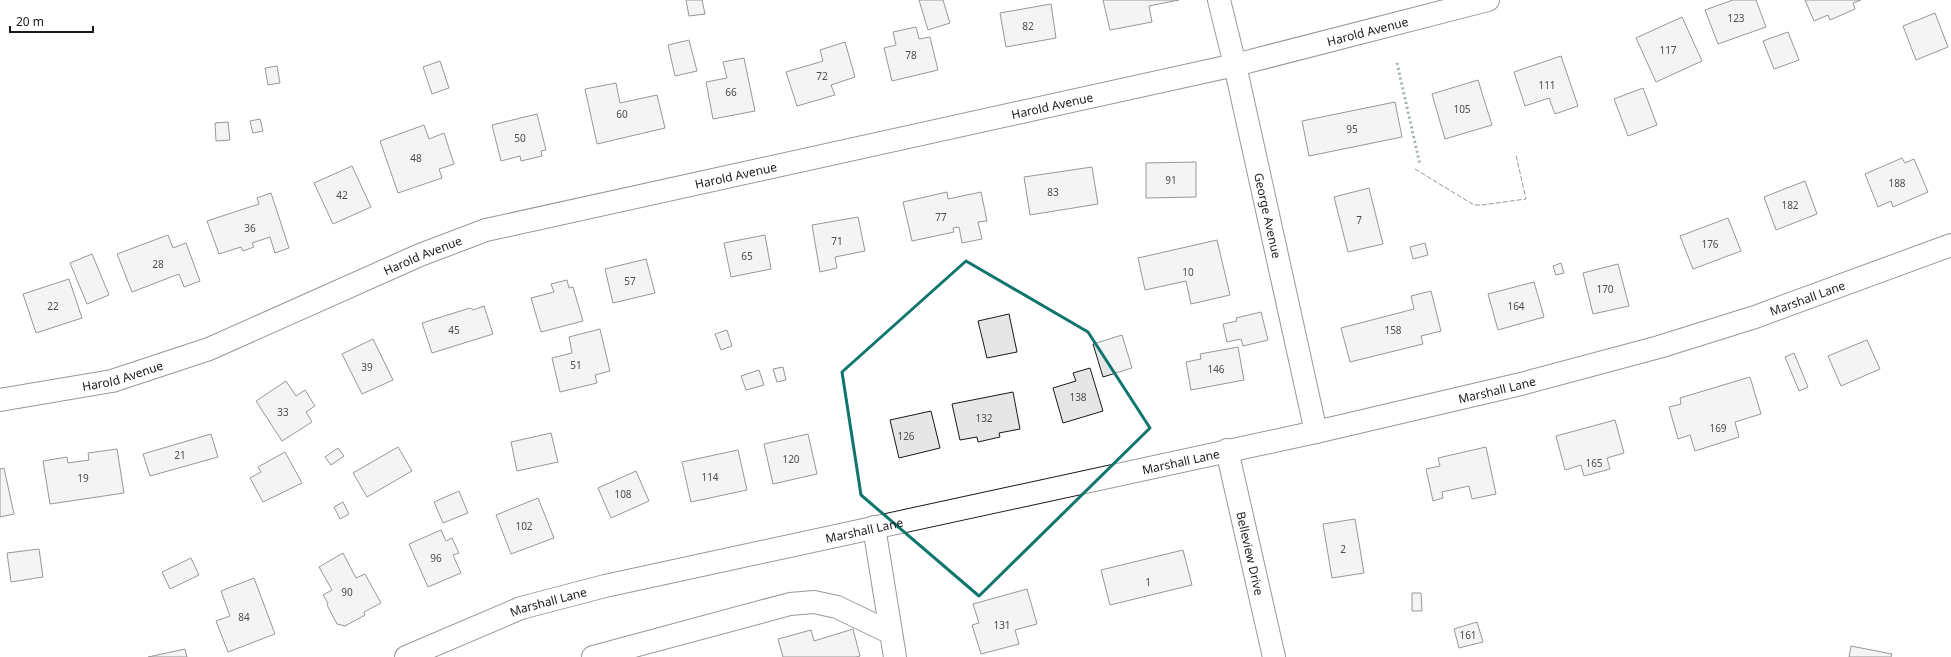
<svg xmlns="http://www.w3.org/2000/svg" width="1951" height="657" font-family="'Noto Sans',sans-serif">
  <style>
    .building { fill: #e6e6e6; stroke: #1a1a1a }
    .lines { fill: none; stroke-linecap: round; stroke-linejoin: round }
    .minor-casing { stroke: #1a1a1a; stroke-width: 24 }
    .minor { stroke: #fff; stroke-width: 22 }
    .hedge { stroke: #2b5a34; stroke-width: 3; stroke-dasharray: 2 3; stroke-linecap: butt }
    .fence { stroke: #1a1a1a; stroke-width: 1; stroke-dasharray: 5 2; stroke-linecap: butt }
    .marked { fill: none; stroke: #0f766e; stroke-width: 3; stroke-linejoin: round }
    .labels { text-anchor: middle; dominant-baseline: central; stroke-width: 3; stroke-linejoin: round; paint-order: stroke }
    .number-label { font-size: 10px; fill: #4d4d4d }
    .street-label { font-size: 12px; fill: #1a1a1a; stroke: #fff }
  </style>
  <rect width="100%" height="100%" fill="#fff"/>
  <g class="building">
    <path d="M686,0H702L705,14L689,16Z"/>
    <path d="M919,0H943L950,23L928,30Z"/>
    <path d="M1103,0H1179L1149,6L1152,22L1110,30Z"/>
    <path d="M1733,0H1756L1766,27L1718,44L1705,10Z"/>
    <path d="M1805,0H1861L1853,3L1855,9L1830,20L1828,15L1814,21Z"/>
    <path d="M1051,4L1056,38L1006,47L1000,13Z"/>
    <path d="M1935,13L1948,47L1916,60L1903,26Z"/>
    <path d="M1682,17L1702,61L1656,82L1636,38Z"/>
    <path d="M916,27L919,39L930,37L938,70L892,81L884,48L896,45L893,32Z"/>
    <path d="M1788,32L1799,60L1774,69L1763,41Z"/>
    <path d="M689,40L697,71L675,76L668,45Z"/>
    <path d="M845,42L855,77L831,85L835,95L797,106L786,72L823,61L820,50Z"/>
    <path d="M1561,56L1578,106L1555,114L1549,98L1525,106L1514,72Z"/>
    <path d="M744,58L755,111L713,119L706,82L727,78L723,62Z"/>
    <path d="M440,61L449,88L432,94L423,67Z"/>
    <path d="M277,66L280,83L268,85L265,68Z"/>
    <path d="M1478,80L1492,125L1445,139L1432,94Z"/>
    <path d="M616,83L620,103L657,95L665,128L597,144L585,89Z"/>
    <path d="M1643,88L1657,125L1628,136L1614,99Z"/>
    <path d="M1395,102L1402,137L1309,156L1302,121Z"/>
    <path d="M537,114L546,150L541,151L542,156L521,161L520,156L501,161L492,125Z"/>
    <path d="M260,119L263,131L253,133L250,121Z"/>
    <path d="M228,122L230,140L216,141L215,123Z"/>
    <path d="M424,125L429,139L444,133L454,164L439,169L442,178L398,193L380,141Z"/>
    <path d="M1902,158L1905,163L1914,159L1928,192L1893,207L1891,201L1878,207L1865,174Z"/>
    <path d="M1196,162V197L1146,198V163Z"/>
    <path d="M352,166L371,207L333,224L314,183Z"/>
    <path d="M1092,167L1098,204L1030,215L1024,177Z"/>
    <path d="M1805,181L1817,214L1776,230L1764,197Z"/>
    <path d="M1369,188L1383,244L1348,252L1334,197Z"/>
    <path d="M947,192L948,199L981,192L987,221L978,222L982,239L962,243L959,227L953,228L954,232L912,241L903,202Z"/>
    <path d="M271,193L289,248L275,253L270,237L252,243L254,247L243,251L241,247L219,254L207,221L259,204L257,198Z"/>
    <path d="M858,217L865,251L835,257L837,268L820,272L812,225Z"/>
    <path d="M1728,218L1741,251L1693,269L1680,236Z"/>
    <path d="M168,235L173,248L186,243L200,281L184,287L179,274L132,292L117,254Z"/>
    <path d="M765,235L771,269L731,277L724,243Z"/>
    <path d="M1217,240L1230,295L1191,304L1186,281L1145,290L1138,258Z"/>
    <path d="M1425,243L1428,255L1413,259L1410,247Z"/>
    <path d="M92,254L109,295L87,304L70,263Z"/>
    <path d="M646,259L655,293L613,303L605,269Z"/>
    <path d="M1561,263L1564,273L1556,275L1553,266Z"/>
    <path d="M1618,264L1629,306L1593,314L1583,273Z"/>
    <path d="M69,279L82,318L36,333L23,294Z"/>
    <path d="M567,280L569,288L573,287L583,321L541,332L531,298L554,292L551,284Z"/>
    <path d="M1534,282L1544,317L1498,330L1488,294Z"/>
    <path d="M1431,291L1441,331L1421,336L1423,344L1350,362L1341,328L1414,309L1411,296Z"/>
    <path d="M484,306L493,334L432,353L422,323L470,308L473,310Z"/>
    <path d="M1261,312L1268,340L1243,346L1241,339L1227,342L1223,324L1237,321L1236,318Z"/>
    <path d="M1009,314L1017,352L987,358L978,321Z"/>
    <path d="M600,329L610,371L595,375L597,383L560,392L552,358L572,353L569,337Z"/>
    <path d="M727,330L732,346L721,350L715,334Z"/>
    <path d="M1122,335L1132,368L1103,377L1093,344Z"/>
    <path d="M373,339L393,380L362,394L342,354Z"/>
    <path d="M1867,340L1880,369L1841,386L1828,356Z"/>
    <path d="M1238,347L1244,380L1191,390L1186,362L1201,359L1200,354Z"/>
    <path d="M1794,353L1808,387L1799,391L1785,357Z"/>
    <path d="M783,367L786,380L777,382L773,369Z"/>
    <path d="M1090,368L1103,411L1063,423L1053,388L1076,381L1073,373Z"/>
    <path d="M759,370L764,385L746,390L741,376Z"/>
    <path d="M1750,377L1761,414L1735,422L1739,437L1695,451L1690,435L1678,439L1669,407L1681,404L1680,398Z"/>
    <path d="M286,381L296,396L305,390L315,406L306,412L312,422L282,441L256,401Z"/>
    <path d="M1013,392L1020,429L999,433L1000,437L978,442L977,437L960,440L952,404Z"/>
    <path d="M931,411L940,448L899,458L890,420Z"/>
    <path d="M1615,420L1624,453L1607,458L1610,469L1584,476L1581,465L1565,470L1556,436Z"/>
    <path d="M551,433L558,462L517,471L511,442Z"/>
    <path d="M211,434L218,457L150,476L143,454Z"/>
    <path d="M808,434L817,474L773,484L764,444Z"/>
    <path d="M398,447L412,471L367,497L353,473Z"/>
    <path d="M1486,447L1496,494L1472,499L1469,486L1442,492L1443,498L1433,501L1426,469L1440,466L1438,458Z"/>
    <path d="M338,448L344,456L331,465L325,457Z"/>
    <path d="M117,449L124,493L50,504L43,461L67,457L68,463L89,460L88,453Z"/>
    <path d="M738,450L747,490L691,502L682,462Z"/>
    <path d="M285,452L302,483L263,502L250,478L261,472L258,467Z"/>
    <path d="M4,468L14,514L0,517V469Z"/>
    <path d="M636,471L649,501L611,518L598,488Z"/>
    <path d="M459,491L468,513L443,523L434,502Z"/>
    <path d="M538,498L554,538L511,554L496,515Z"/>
    <path d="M343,502L349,514L340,519L334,507Z"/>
    <path d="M1355,519L1364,573L1332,578L1323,524Z"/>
    <path d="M441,530L446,541L452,538L459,553L453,555L461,573L428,587L409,544Z"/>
    <path d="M39,549L43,577L11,582L7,553Z"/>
    <path d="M1183,550L1192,585L1110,605L1101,570Z"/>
    <path d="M343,553L356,578L365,574L381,603L364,612L365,615L345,626L337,624L327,605L328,603L323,595L332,590L319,567Z"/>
    <path d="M191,558L199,575L170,589L162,572Z"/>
    <path d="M254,578L275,634L228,652L216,621L230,616L221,591Z"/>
    <path d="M1027,589L1037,624L1015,630L1019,644L981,654L972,625L979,623L973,604Z"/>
    <path d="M1412,593H1421L1422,611H1412Z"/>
    <path d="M1477,622L1483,642L1459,648L1454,629Z"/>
    <path d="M853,629L860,656L856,657H783L778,639L811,630L814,641Z"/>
    <path d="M1851,646L1892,654L1891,657H1849Z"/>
    <path d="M185,649L187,657H148Z"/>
  </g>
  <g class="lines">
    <defs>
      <g id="minor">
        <path id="s1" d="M1219,0L1235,65L1316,432"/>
        <path id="s2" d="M0,400L112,381L209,349L420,255L486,230L1235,65L1488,0"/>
        <path id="s3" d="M1227,450L1274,657"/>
        <path d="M874,527L895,657"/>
        <path id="s4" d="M406,657L521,608L605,586L1316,432L1521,384L1659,347L1755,317L1951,245"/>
        <path d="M593,657L790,604L814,602L837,607L891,633"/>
      </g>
    </defs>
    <use href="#minor" class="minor-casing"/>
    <use href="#minor" class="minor"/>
    <path class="hedge" d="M1397,63L1420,165"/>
    <path class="fence" d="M1415,169L1474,205H1482L1526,199L1516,155"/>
  </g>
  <path d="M0 0H1951V657H0ZM966,261L1088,332L1150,428L979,596L861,495L842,372Z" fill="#fff" fill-opacity=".55" fill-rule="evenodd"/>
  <path class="marked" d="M966,261L1088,332L1150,428L979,596L861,495L842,372Z"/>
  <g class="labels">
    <g class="number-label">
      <text x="1736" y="18">123</text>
      <text x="1028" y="26">82</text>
      <text x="1668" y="50">117</text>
      <text x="911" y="55">78</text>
      <text x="822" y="76">72</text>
      <text x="1547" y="85">111</text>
      <text x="731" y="92">66</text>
      <text x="1462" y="109">105</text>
      <text x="622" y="114">60</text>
      <text x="1352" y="129">95</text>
      <text x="520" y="138">50</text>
      <text x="416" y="158">48</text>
      <text x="1171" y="180">91</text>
      <text x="1897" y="183">188</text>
      <text x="1053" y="192">83</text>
      <text x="342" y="195">42</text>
      <text x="1790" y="205">182</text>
      <text x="941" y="217">77</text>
      <text x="1359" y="220">7</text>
      <text x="250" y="228">36</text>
      <text x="837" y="241">71</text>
      <text x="1710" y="244">176</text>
      <text x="747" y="256">65</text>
      <text x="158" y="264">28</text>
      <text x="1188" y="272">10</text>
      <text x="630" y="281">57</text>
      <text x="1605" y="289">170</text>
      <text x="53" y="306">22</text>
      <text x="1516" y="306">164</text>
      <text x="454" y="330">45</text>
      <text x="1393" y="330">158</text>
      <text x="576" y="365">51</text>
      <text x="367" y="367">39</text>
      <text x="1216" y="369">146</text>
      <text x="1078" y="397">138</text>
      <text x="283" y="412">33</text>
      <text x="984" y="418">132</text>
      <text x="1718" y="428">169</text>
      <text x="906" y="436">126</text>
      <text x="180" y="455">21</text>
      <text x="791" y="459">120</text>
      <text x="1594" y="463">165</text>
      <text x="710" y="477">114</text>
      <text x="83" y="478">19</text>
      <text x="623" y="494">108</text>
      <text x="524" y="526">102</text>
      <text x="1343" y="549">2</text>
      <text x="436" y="558">96</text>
      <text x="1148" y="582">1</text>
      <text x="347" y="592">90</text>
      <text x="244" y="617">84</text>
      <text x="1002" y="625">131</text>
      <text x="1468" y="635">161</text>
    </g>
    <g class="street-label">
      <text stroke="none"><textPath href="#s2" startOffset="1421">Harold Avenue</textPath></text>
      <text stroke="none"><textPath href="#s2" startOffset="1097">Harold Avenue</textPath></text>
      <text stroke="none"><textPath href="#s2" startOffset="773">Harold Avenue</textPath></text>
      <text stroke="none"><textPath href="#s1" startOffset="221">George Avenue</textPath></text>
      <text stroke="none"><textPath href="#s2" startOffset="449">Harold Avenue</textPath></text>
      <text stroke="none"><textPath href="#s4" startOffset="1449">Marshall Lane</textPath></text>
      <text stroke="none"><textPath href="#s2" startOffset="125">Harold Avenue</textPath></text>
      <text stroke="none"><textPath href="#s4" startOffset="1125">Marshall Lane</textPath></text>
      <text stroke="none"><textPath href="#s4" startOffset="801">Marshall Lane</textPath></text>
      <text stroke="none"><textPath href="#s4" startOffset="477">Marshall Lane</textPath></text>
      <text stroke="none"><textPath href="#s3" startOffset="106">Belleview Drive</textPath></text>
      <text stroke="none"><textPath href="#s4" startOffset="153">Marshall Lane</textPath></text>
    </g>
  </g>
  <path d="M10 26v6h83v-6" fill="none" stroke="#1a1a1a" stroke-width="2"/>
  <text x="16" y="26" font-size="12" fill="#1a1a1a" stroke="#ffffff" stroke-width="3" paint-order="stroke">20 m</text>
</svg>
